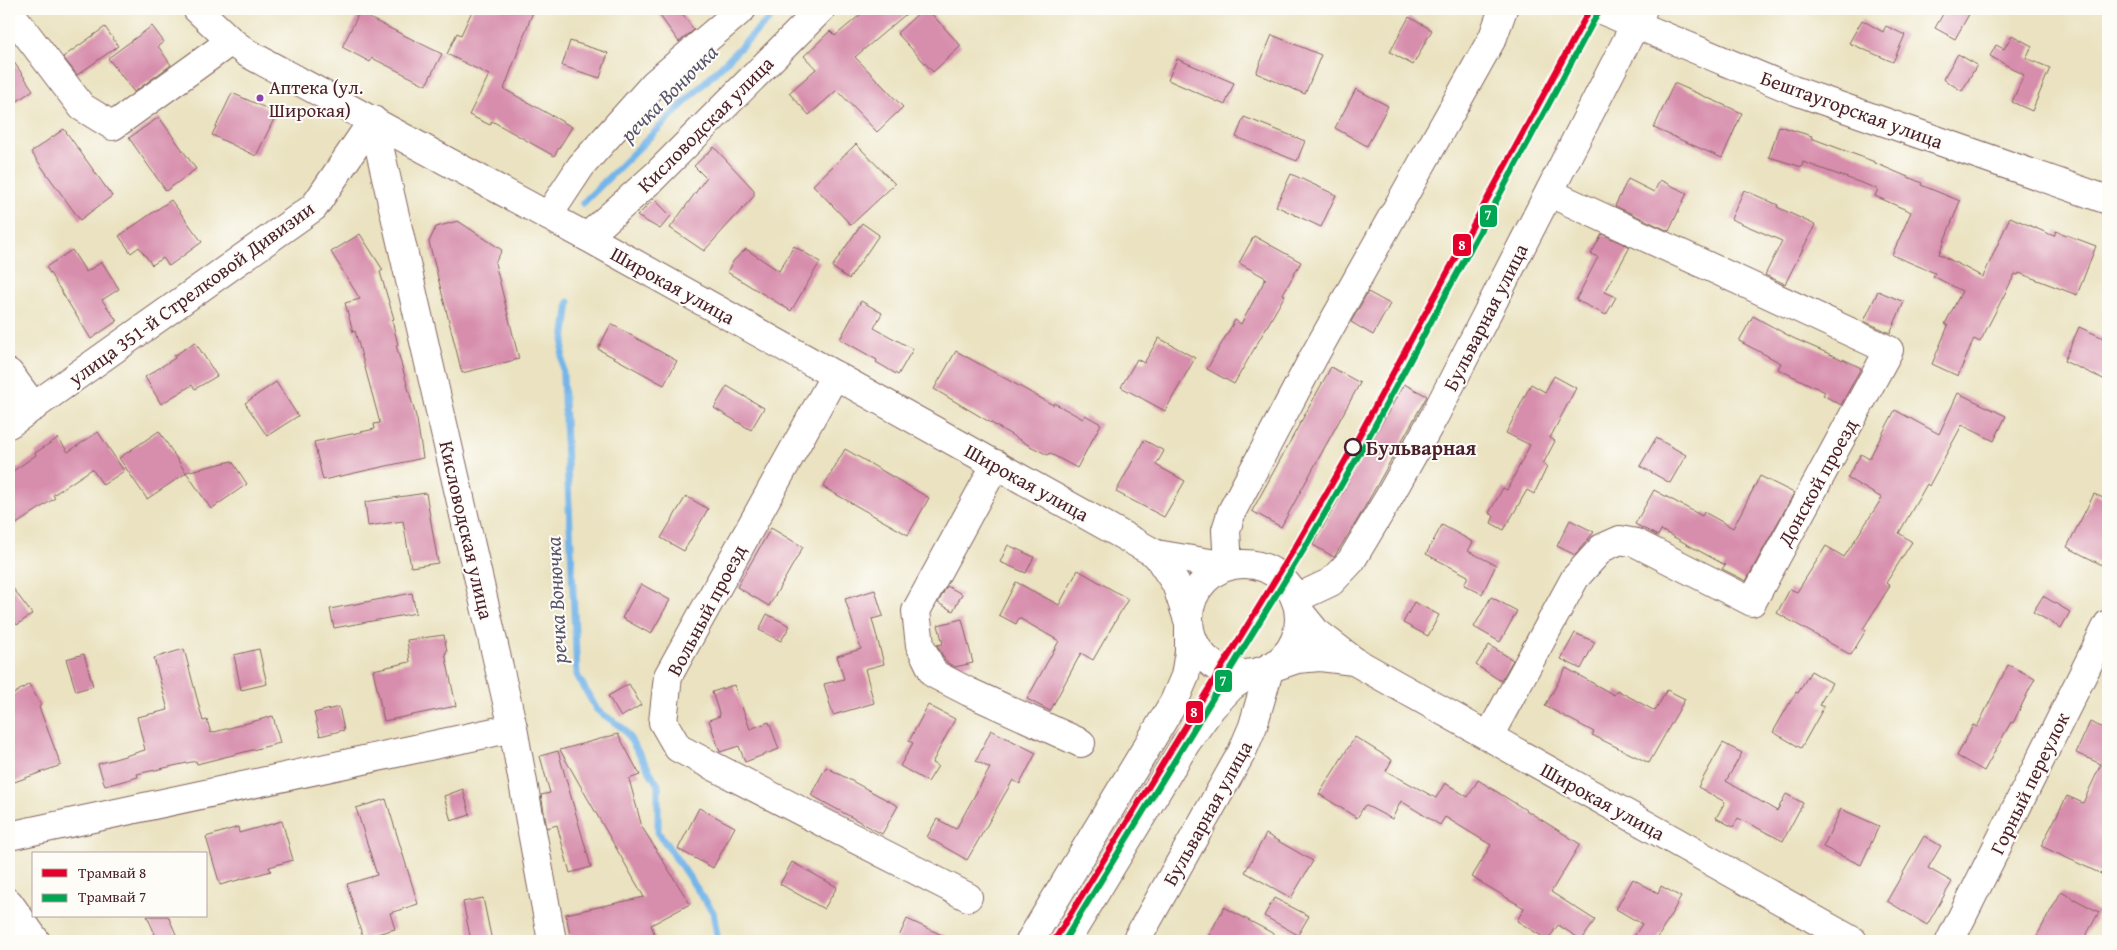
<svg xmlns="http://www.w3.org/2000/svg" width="2117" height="950" font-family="'Gentium Book Plus',serif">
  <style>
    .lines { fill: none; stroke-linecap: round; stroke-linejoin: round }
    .stream { stroke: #74b5e9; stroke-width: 7 }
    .building { fill: #d78dac }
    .minor-casing { stroke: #82635f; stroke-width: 30 }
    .major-casing { stroke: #82635f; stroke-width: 30 }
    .minor { stroke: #fff; stroke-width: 28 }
    .major { stroke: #fff; stroke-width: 28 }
    .tram-1-casing { stroke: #fdfcf7; stroke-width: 10 }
    .tram-2-casing { stroke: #fdfcf7; stroke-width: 10 }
    .tram-1 { stroke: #e4002b; stroke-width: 6 }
    .tram-2 { stroke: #00a651; stroke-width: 6 }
    .bus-dot { fill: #8e44ad; stroke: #fdfcf7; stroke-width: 2 }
    .stop-dot { fill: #fdfcf7; stroke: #4a1f2b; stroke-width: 2.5 }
    .labels { text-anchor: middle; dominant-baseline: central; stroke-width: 4; stroke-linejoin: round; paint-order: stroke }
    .bus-label { font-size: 19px; fill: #4a1f2b; stroke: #fdfcf7; text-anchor: start }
    .street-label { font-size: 20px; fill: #4a1f2b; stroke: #fdfcf7 }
    .stop-label { font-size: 20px; font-weight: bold; fill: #4a1f2b; stroke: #fdfcf7; text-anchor: start }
    .water-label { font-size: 21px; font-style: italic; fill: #59546e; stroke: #fdfcf7 }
    .line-badge { stroke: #fdfcf7; stroke-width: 2 }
    .badge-label { font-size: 14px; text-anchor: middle; font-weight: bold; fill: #fff }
  </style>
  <rect width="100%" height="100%" fill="#fdfcf7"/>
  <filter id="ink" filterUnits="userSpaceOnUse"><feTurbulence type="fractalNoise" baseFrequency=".02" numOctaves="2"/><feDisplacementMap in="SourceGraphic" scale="10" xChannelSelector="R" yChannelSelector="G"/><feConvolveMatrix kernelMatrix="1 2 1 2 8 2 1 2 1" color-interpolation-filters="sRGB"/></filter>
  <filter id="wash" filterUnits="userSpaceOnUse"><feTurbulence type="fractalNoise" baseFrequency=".0096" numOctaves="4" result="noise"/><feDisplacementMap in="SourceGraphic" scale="20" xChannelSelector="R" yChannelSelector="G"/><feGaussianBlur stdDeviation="1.12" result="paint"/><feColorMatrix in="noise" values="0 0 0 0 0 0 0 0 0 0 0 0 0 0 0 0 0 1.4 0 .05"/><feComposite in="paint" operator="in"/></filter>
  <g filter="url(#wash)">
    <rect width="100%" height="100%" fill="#eae2c0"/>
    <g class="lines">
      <g class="stream">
        <path d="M583,203L779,9"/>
        <path d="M569,302L562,356L577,675L597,710L624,729L658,785V832L713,912L718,941"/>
      </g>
    </g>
    <g id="blocks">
      <g class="building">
        <path d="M473,9H534L504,89L572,127L554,156L492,121L490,125L469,115L489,75L447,54L457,33L461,35Z"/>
        <path d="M655,9H679L694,30L679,42Z"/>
        <path d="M867,9H912L855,57L903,107L877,132L837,90L809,115L789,93L816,69L804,56L830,31L835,36Z"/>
        <path d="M923,9H927L961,46L933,72L897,33Z"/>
        <path d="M1946,9H1972L1955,39L1935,28Z"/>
        <path d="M359,13L442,54L426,85L372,58L370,62L342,47Z"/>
        <path d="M1409,17L1432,30L1413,65L1390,52Z"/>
        <path d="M1862,20L1883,32L1886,26L1905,35L1893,62L1849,43Z"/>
        <path d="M152,26L164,42L158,46L171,65L134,92L108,58Z"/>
        <path d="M105,27L118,46L77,75L63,57Z"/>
        <path d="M1272,35L1321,55L1305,94L1256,73Z"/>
        <path d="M2012,35L2032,46L2026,58L2050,68L2032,111L2012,102L2024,75L1990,56L1996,45L2004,49Z"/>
        <path d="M570,41L608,53L600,78L562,66Z"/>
        <path d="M1958,54L1977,65L1962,91L1943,79Z"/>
        <path d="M9,55L33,90L9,107Z"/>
        <path d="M1177,59L1234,83L1225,105L1168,80Z"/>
        <path d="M1674,83L1742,113L1722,158L1654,128Z"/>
        <path d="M1356,89L1388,106L1367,146L1335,128Z"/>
        <path d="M232,93L277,113L256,156L212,135Z"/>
        <path d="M159,117L196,169L166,191L129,138Z"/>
        <path d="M1244,117L1305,141L1297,161L1236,137Z"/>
        <path d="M1779,126L1812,136L1811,138L1875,162V163L1922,183L1921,185L1960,201L1939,254L1983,277L2010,217L2054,236L2056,231L2096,246L2077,295L2019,273L2018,275L2015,274L1980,342L1974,339L1958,376L1932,364L1948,326L1945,324L1962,291L1933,276L1935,273L1892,255L1911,212L1875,196L1878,189L1803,162L1802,167L1769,157Z"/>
        <path d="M64,129L112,196L80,220L31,152Z"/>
        <path d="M856,144L895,184L851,225L813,185Z"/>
        <path d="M714,147L754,190V196L704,251L670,228L706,178L694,166Z"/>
        <path d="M1291,174L1336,195L1321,227L1276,206Z"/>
        <path d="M1628,179L1654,192L1660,180L1687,193L1669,231L1615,206Z"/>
        <path d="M1744,190L1778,205L1777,207L1815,225L1785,284L1765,275L1782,241L1731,219Z"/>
        <path d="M654,199L671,216L660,229L637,216Z"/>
        <path d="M171,200L202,242L169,266L163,258L152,265L139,247L131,253L119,236Z"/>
        <path d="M458,221L502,250L495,263L519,359L462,373L429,242L436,227Z"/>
        <path d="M862,223L879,235L849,279L832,267Z"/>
        <path d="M360,234L383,270L380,272L394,319L392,320L398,345H396L417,420L423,458L323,480L314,442L375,429L374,424L380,423L355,331L353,332L345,303L360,299L331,252Z"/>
        <path d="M1602,234L1630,247L1605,292L1616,297L1606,315L1576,300L1598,257L1591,254Z"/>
        <path d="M1254,236L1301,262L1283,294L1285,295L1234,384L1207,369L1235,320L1241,324L1266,278L1239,263Z"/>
        <path d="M794,246L820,262L791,311L727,272L734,260L746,249L779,271Z"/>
        <path d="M72,250L86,272L102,262L119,289L102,300L117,321L91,339L46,267Z"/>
        <path d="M1878,291L1904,302L1890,333L1864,321Z"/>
        <path d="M1368,292L1390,304L1373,335L1351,322Z"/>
        <path d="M861,301L882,313L874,328L913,349L898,375L876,362L877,360L840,339Z"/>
        <path d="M1753,316L1793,338L1843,360V359L1861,368L1841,405L1823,395L1825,392L1778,369L1781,363L1739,341Z"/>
        <path d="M611,324L677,361L664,385L598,349Z"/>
        <path d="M2079,327L2108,340V381L2064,361Z"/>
        <path d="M1159,338L1195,358L1165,411L1121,387L1137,359L1144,363Z"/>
        <path d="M195,342L217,376L195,389L192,385L161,404L145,377L175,358L174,356Z"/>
        <path d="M956,351L1053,405L1054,403L1083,419L1085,415L1101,424L1077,468L1049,453L1048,455L1030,446L934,389Z"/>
        <path d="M1331,367L1360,383L1281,527L1252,511Z"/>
        <path d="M1554,376L1576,388L1550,438L1555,441L1543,464L1547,467L1534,494L1527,490L1504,530L1491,523L1494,516L1489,513L1503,488L1507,490L1530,445L1506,433L1531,384L1545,392Z"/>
        <path d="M276,382L298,416L267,436L245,403Z"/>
        <path d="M1404,384L1427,396L1358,519L1334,557L1313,545Z"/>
        <path d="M727,386L764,408L751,430L714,408Z"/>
        <path d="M1958,393L2006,416L1994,441L1962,425L1929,486L1927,484L1899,533L1912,542L1886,583L1890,586L1863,629L1866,630L1851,655L1777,613L1790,589L1797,592L1826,546L1844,557L1882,498L1847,478L1861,454L1869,459L1895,410L1939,434Z"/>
        <path d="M159,431L186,473L147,499L119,458Z"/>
        <path d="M98,432L124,471L103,485L92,469L53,495L55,498L9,529V474L36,455L35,453L58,438L68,452Z"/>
        <path d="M1656,438L1686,455L1670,483L1640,466Z"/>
        <path d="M1144,440L1164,451L1156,465L1185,481L1164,517L1116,492Z"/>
        <path d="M845,449L929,498L908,535L823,487Z"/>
        <path d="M232,461L247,484L211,509L186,472Z"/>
        <path d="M1760,476L1794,493L1746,581L1722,569L1725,565L1661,530L1658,536L1635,524L1654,490L1702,516L1704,512L1733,528Z"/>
        <path d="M426,493L438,563L411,567L403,521L368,526L365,502Z"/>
        <path d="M2094,494L2108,500V568L2067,547Z"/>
        <path d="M686,496L708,509L684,551L661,538Z"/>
        <path d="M1570,520L1594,532L1575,555L1557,546Z"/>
        <path d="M1442,525L1473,542L1468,551L1496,565L1482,594L1464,585L1468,576L1426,554Z"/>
        <path d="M771,528L803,547L769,606L737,587Z"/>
        <path d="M1008,545L1034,557L1026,573L1000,562Z"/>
        <path d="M1078,570L1128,599L1093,660L1081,653L1050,711L1027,699L1059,641L1019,618L1016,624L999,615L1016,582L1059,605Z"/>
        <path d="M9,583L32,614L17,625L9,613Z"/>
        <path d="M641,584L670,600L651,634L622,618Z"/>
        <path d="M947,586L962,594L953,611L938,603Z"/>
        <path d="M875,590L883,616L872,619L884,664L865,669L874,703L833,715L824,684L844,679L837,656L861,649L845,599Z"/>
        <path d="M412,593L416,613L334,628L330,609Z"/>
        <path d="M2043,596L2070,612L2061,628L2033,612Z"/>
        <path d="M1491,597L1517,611L1500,642L1474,627Z"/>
        <path d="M1414,602L1439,615L1428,636L1403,623Z"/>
        <path d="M767,614L790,626L781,641L759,630Z"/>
        <path d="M962,619L973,663L955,667L946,662L937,645L943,644L938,625Z"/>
        <path d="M1575,633L1595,642L1581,669L1561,659Z"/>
        <path d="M444,635L447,652L445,653L456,706L384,721L373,670L410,662L407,640Z"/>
        <path d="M1489,645L1513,660L1501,681L1476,665Z"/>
        <path d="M184,649L203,721L207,720L211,733L273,716L280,743L197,764L196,761L137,774L138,777L105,786L98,764L145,750L137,717L168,710L154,658Z"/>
        <path d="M259,649L267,684L241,690L234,655Z"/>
        <path d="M84,654L93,686L76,691L66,659Z"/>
        <path d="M2008,665L2035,678L2013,723L2011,722L1984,771L1957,756L1973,725L1977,727Z"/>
        <path d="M1566,668L1614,695L1617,690L1655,711L1667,690L1685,699L1649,763L1592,735L1594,732L1545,706Z"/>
        <path d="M1811,671L1832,683L1819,705L1824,707L1801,748L1773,732L1796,692L1798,693Z"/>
        <path d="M29,684L41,705L39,707L61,765L9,784V697Z"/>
        <path d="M629,684L641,705L621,717L608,696Z"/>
        <path d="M734,685L750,729L769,722L779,749L745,762L739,746L720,752L709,720L720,716L712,692Z"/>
        <path d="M928,705L955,719L932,763L938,766L928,782L900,766L913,743L909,741Z"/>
        <path d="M339,707L344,730L320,736L314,713Z"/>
        <path d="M2090,722L2108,730V877L2041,846L2067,796L2083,803L2101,764L2076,753Z"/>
        <path d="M991,730L1036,753L1020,784L1013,780L967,860L927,837L937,819L956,829L990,768L976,761Z"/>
        <path d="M618,734L640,775L629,779L642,827L690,904L651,925L657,941H571L566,914L644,897L560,750Z"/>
        <path d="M1355,737L1392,760L1386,771L1436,798L1445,783L1468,797L1478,780L1580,844L1551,892L1595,920L1582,940L1558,925L1548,940L1517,921L1524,908L1472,877L1491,845L1445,817L1440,825L1401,801L1392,819L1365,805L1357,818L1319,794Z"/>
        <path d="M1723,743L1742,753L1726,781L1777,811L1786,794L1803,803L1783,841L1738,818L1733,827L1716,818L1725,802L1698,787Z"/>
        <path d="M558,751L591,867L570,873L557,825L547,828L541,795L550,793L540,756Z"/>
        <path d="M826,767L898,806L882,834L811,795Z"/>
        <path d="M463,789L470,815L451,821L444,796Z"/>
        <path d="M386,799L418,904L390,913L395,929L363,938L347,884L377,875L356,808Z"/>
        <path d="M699,808L735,827L713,868L678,849Z"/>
        <path d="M1841,809L1879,826L1861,865L1823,847Z"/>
        <path d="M282,821L293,860L269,867L271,871L220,885L206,837L238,827L239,833Z"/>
        <path d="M1266,834L1313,861L1291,898L1245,872Z"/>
        <path d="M1924,836L1941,846L1928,868L1952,882L1927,925L1887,901Z"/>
        <path d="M792,862L837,887L824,909L780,884Z"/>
        <path d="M1633,879L1658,893L1661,886L1681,897L1656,941H1631L1642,924L1616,909Z"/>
        <path d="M2061,892L2099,912L2083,941H2034Z"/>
        <path d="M483,898L492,941H471L463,902Z"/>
        <path d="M1274,898L1309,916L1298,935L1264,916Z"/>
        <path d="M1224,907L1287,941H1206Z"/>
        <path d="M147,916H168L179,941H158Z"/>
        <path d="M907,919L955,941H897Z"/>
      </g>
    </g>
  </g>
  <g filter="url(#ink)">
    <use href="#blocks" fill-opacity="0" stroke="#82635f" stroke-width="1"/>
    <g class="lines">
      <defs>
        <g id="minor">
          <path d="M1599,9L1793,90L2108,200"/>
          <path d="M9,11L82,107L113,126L231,41"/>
          <path d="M373,120L513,728L552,941"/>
          <path d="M548,216L581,166L654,84L742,9"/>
          <path d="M587,237L655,176L821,9"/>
          <path d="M9,373L34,407"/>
          <path d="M835,375L668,676L663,722L678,748L968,897"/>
          <path d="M9,424L314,207L373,120"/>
          <path d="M996,464L916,611L920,645L934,674L969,692L1081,743"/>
          <path d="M1228,566L1226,530L1232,511L1313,358L1493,37L1503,9"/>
          <path d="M1295,599L1331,582L1351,561L1388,499L1435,415L1643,9"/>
          <path d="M1489,736L1575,578L1602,548L1620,540L1636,543L1752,602L1889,350L1550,193"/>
          <path d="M9,836L513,728"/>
          <path d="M9,903L36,941"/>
          <path d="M1136,941L1242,752L1253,726L1270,667"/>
          <path d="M1950,941L2108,624"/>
        </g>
        <g id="major">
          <path d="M197,9L231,41L247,53L587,237L1156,554L1228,566"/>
          <circle cx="1244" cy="619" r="55"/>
          <path d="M1299,611L1316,632L1354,661L1853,941"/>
          <path d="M1030,941L1174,702L1185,676L1189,652V623L1176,584L1156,554"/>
          <path d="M1066,941L1186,743L1212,707L1231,687L1247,676L1297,659L1320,657L1354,661"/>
        </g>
      </defs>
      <use href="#minor" class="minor-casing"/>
      <use href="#major" class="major-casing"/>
      <use href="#minor" class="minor"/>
      <use href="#major" class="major"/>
      <defs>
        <path id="tram-1" d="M1054,941L1296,546L1353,447L1590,9"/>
        <path id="tram-2" d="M1064,941L1303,551L1361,451L1598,13"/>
      </defs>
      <use href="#tram-1" class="tram-1-casing"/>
      <use href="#tram-2" class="tram-2-casing"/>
      <use href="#tram-1" class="tram-1"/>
      <use href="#tram-2" class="tram-2"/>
    </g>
  </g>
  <circle class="bus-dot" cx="260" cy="98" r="4.5"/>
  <circle class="stop-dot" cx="1353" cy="447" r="8"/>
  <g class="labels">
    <g class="bus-label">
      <text x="269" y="87">Аптека (ул.<tspan x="269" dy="23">Широкая)</tspan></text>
    </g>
    <g class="street-label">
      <text transform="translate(1852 109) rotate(20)">Бештаугорская улица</text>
      <text transform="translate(705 124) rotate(-45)">Кисловодская улица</text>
      <text transform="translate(673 285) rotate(29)">Широкая улица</text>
      <text transform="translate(191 293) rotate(-36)">улица 351-й Стрелковой Дивизии</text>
      <text transform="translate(1485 317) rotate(-63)">Бульварная улица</text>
      <text transform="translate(1027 482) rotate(29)">Широкая улица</text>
      <text transform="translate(1817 482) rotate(-61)">Донской проезд</text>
      <text transform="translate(467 530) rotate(77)">Кисловодская улица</text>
      <text transform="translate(706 610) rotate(-62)">Вольный проезд</text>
      <text transform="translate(2029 783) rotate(-64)">Горный переулок</text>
      <text transform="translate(1603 801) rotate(29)">Широкая улица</text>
      <text transform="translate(1207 813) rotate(-61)">Бульварная улица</text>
    </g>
    <g class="stop-label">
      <text x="1366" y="447">Бульварная</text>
    </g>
    <g class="water-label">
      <text transform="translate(669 93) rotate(-45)">речка Вонючка</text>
      <text transform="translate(556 600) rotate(-93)">речка Вонючка</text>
    </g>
  </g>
  <g class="line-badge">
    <rect x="1479" y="204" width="19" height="24" rx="5" fill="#00a651"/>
    <rect x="1452" y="233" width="20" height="24" rx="5" fill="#e4002b"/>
    <rect x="1214" y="669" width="19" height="24" rx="5" fill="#00a651"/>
    <rect x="1185" y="700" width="19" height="24" rx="5" fill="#e4002b"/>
  </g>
  <g class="badge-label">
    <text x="1488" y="220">7</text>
    <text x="1462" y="250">8</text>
    <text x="1223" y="686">7</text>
    <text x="1194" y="717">8</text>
  </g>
  <rect width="2117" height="950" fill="none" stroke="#fdfcf7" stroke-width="30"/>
  <rect x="32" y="852" width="175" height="65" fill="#fdfcf7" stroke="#b5a4a5"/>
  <rect x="42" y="869" width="25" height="8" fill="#e4002b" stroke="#b5a4a5"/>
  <text x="78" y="878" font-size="15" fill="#4a1f2b">Трамвай 8</text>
  <rect x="42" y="894" width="25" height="8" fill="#00a651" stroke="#b5a4a5"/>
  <text x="78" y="902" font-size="15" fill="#4a1f2b">Трамвай 7</text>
</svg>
